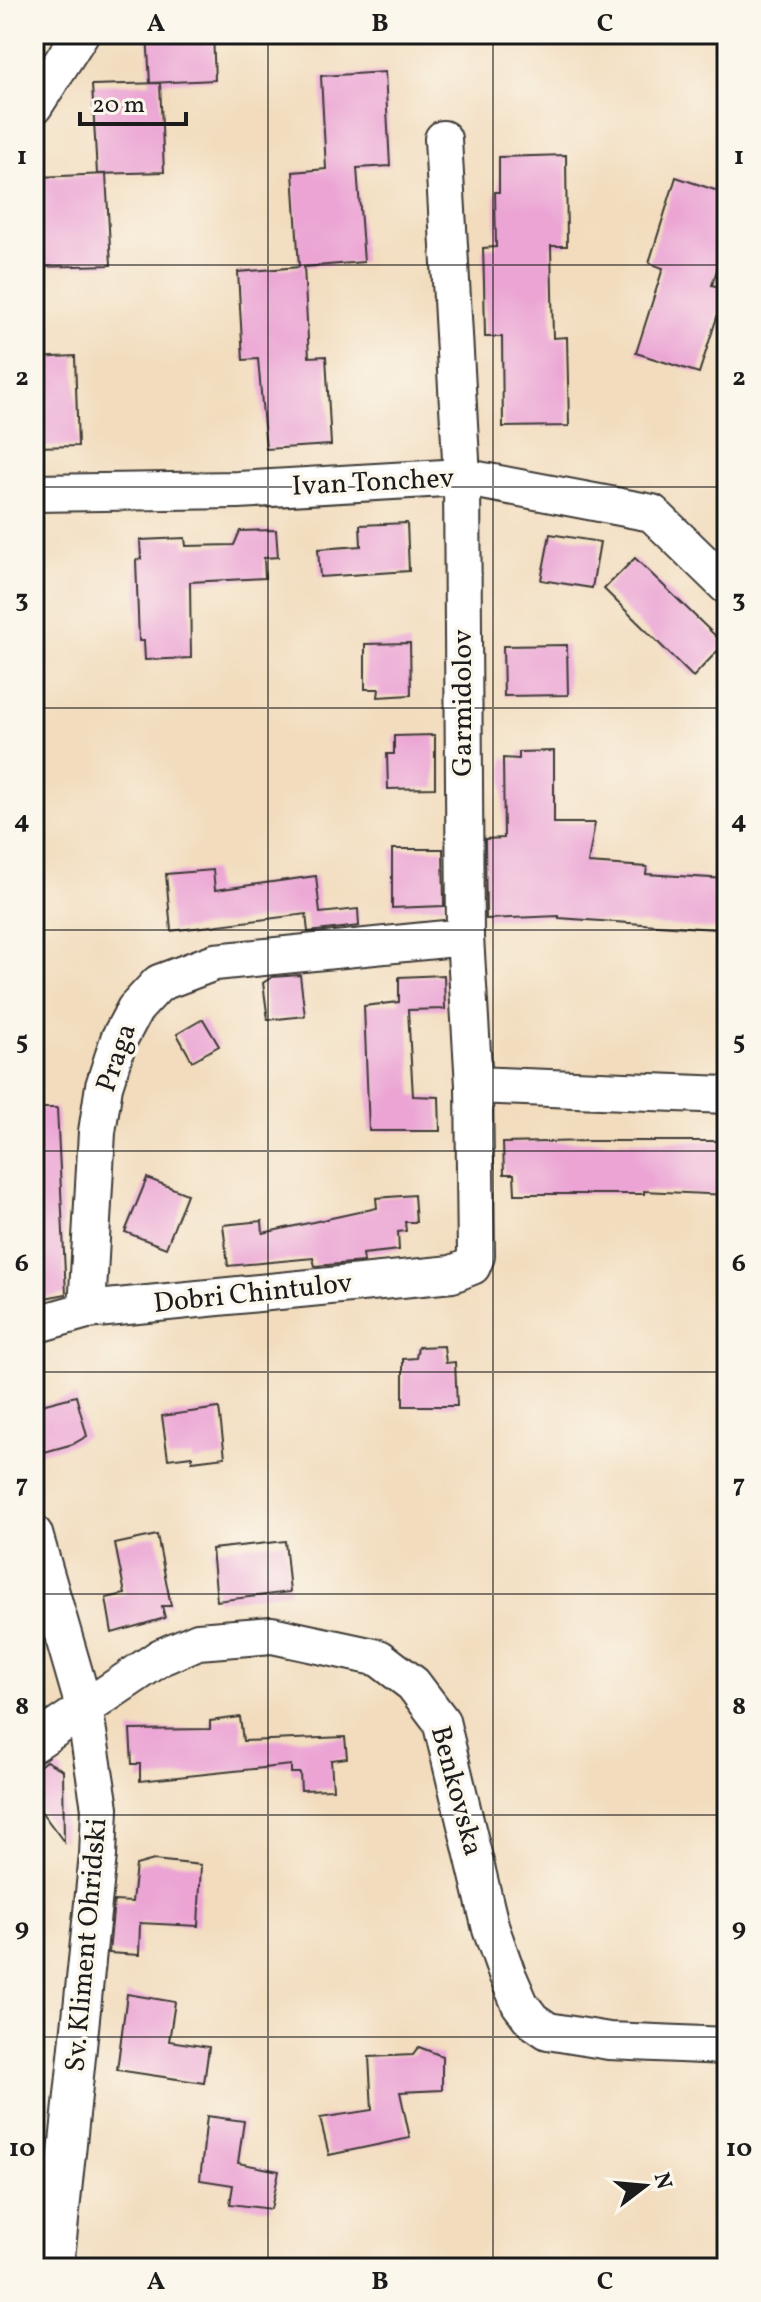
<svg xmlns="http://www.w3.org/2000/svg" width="761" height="2302" font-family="Vollkorn,serif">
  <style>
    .building { fill: #eba4d4 }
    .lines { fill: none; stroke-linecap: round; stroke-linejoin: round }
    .minor-casing { stroke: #3c3934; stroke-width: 40 }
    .minor { stroke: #fff; stroke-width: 36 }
    .grid { fill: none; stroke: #1c1c1c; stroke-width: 2; stroke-opacity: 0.55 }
    .labels { text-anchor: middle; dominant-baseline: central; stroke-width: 7; stroke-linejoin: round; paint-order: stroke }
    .street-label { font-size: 28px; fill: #1c1c1c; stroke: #fbf7ec }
    .neatline { fill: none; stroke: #1c1c1c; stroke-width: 3 }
    .grid-label { font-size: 26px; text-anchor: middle; font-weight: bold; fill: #1c1c1c }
  </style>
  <rect width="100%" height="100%" fill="#fbf7ec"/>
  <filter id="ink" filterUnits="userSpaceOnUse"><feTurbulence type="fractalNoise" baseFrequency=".0125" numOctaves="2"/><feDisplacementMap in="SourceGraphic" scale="16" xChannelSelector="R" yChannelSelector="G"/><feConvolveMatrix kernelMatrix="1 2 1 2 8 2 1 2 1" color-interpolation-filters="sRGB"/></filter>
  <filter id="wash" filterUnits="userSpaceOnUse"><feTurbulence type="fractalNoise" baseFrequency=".006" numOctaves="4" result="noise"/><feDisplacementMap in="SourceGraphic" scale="32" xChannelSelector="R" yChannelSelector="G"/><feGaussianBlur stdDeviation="1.8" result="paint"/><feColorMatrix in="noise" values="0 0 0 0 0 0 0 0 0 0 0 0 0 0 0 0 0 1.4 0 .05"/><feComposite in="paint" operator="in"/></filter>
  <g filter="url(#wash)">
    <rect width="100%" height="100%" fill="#f2dcbd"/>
    <g id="blocks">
      <g class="building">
        <path d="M147,34H213L215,80L150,83Z"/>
        <path d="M385,72L390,166L357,168L364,262L304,267L309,357L326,356L331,445L266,449L258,359L243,360L238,272L299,267L293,172L326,169L321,76Z"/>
        <path d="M160,83L164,172L97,174L92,85Z"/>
        <path d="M566,155L567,246H551L553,338L567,337L569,426L503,427L502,337H485L484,283L483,248L496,247L495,192H499V157Z"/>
        <path d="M106,174L111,265L38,267L37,213L41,212L39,177Z"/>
        <path d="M676,177L727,194V239L712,285L726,289L699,373L636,353L663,268L649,263Z"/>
        <path d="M75,356L78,446L34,447V358Z"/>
        <path d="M407,523L409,571L320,577L318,549L361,546L360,525Z"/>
        <path d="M276,530L278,557L264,558L265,578L190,582L191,658L145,660L144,641H139L136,560L141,559L140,540L185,538L186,546L234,545L240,531Z"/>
        <path d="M550,534L600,542L592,588L541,580Z"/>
        <path d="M635,558L724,644L693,677L604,589Z"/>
        <path d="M410,643L411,695L378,697L379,689H365V644Z"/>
        <path d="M567,645L568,695L504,696L503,646Z"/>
        <path d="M435,735V788L388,789L387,754H394V736Z"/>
        <path d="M554,751V823H595L588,863L647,867L646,874L727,879V930L559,918V916L486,919L485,839L504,838L503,758L519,759V752Z"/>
        <path d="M392,849H443L444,906L392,908Z"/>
        <path d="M213,870L215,890L316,876L320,913L358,909L359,926L308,932L306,914L171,931L166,874Z"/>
        <path d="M300,975L305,1016L268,1020L263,983L272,977Z"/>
        <path d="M444,975L445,1009L408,1010L413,1096L439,1097L440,1131H369L364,1006L399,1002V977Z"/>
        <path d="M203,1019L219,1046L192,1061L177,1034Z"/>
        <path d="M34,1108H57L66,1294L34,1300Z"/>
        <path d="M590,1141H725L727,1195L644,1191V1194H515L514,1174H504L503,1143Z"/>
        <path d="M147,1178L187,1194L166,1248L125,1232Z"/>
        <path d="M414,1195L416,1222H405L406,1231L398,1232L399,1250L363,1254L364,1262L315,1266L313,1258L228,1266L223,1225L262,1221L263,1233L377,1208L376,1198Z"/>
        <path d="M444,1346L446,1363L455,1362L457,1406H403V1359L416,1358L418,1347Z"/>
        <path d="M76,1396L87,1436L73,1444L34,1455V1407Z"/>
        <path d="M219,1408L225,1457L192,1461V1456L168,1459L162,1416Z"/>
        <path d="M157,1535L171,1606H162L165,1618L112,1633L106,1598L125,1594L115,1544Z"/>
        <path d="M285,1541L290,1592L217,1601L212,1549Z"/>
        <path d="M240,1717L243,1741L345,1737L347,1758L331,1760L333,1789L301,1790L300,1773H291V1765L140,1781V1764H132L130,1730L210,1729V1721Z"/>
        <path d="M46,1761L63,1770L64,1842L34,1802V1770Z"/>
        <path d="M154,1860L201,1865L198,1926L140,1923L139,1955L109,1953L114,1901L132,1902L136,1865Z"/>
        <path d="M127,1994L175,2002L169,2041L209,2047L204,2083L117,2070Z"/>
        <path d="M419,2047L442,2056V2090L400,2092L410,2138L329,2155L320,2118L372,2110L369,2057L413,2055Z"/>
        <path d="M207,2116L244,2121L238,2163L279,2171L271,2209L230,2204L233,2185L200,2180Z"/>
      </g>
    </g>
  </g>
  <g filter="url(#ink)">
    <use href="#blocks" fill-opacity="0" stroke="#3c3934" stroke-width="2"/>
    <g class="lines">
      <defs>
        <g id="minor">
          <path d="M34,106L80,34"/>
          <path d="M34,493L238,490L462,477L652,513L727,586"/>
          <path d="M474,1085L727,1095"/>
          <path d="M87,1310L97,1132L104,1086L119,1039L135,1009L159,983L215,962L465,937"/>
          <path d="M34,1325L87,1310L452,1274L472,1266L476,1256L474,1085L465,937L462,477L443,139"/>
          <path d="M34,1534L84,1707L100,1808L98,1855L55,2268"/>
          <path d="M34,1743L161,1657L198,1641L272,1635L379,1658L413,1684L441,1721L491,1929L507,1974L520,2004L532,2020L548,2031L609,2041L727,2046"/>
        </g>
      </defs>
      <use href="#minor" class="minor-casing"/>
      <use href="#minor" class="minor"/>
    </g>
  </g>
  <path class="grid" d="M268,34V2268M493,34V2268M34,265H727M34,487H727M34,708H727M34,930H727M34,1151H727M34,1372H727M34,1594H727M34,1815H727M34,2037H727"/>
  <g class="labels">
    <g class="street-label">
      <text transform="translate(373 483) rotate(-3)">Ivan Tonchev</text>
      <text transform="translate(463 703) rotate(-90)">Garmidolov</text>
      <text transform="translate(117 1058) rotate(-71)">Praga</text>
      <text transform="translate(253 1294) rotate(-6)">Dobri Chintulov</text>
      <text transform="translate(456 1791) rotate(75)">Benkovska</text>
      <text transform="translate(87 1945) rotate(-85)">Sv. Kliment Ohridski</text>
    </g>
  </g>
  <rect width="761" height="2302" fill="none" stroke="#fbf7ec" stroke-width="88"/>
  <g transform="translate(645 2186) rotate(74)" stroke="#fbf7ec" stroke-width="6" paint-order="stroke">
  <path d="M0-6L14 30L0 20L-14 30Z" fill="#1c1c1c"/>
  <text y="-12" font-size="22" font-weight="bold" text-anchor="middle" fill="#1c1c1c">N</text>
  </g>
  <path d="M80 112v12h106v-12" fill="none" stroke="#1c1c1c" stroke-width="4"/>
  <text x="92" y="112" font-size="24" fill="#1c1c1c" stroke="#fbf7ec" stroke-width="6" paint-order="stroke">20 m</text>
  <rect x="44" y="44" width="673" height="2214" class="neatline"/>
  <g class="grid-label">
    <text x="156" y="31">A</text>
    <text x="380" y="31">B</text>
    <text x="605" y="31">C</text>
    <text x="22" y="164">1</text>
    <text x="739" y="164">1</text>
    <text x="22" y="385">2</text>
    <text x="739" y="385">2</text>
    <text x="22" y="607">3</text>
    <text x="739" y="607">3</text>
    <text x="22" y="828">4</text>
    <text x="739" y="828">4</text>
    <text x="22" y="1049">5</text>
    <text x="739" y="1049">5</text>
    <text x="22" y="1271">6</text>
    <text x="739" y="1271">6</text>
    <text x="22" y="1492">7</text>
    <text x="739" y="1492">7</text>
    <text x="22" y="1714">8</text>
    <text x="739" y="1714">8</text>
    <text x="22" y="1935">9</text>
    <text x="739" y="1935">9</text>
    <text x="22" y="2156">10</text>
    <text x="739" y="2156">10</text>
    <text x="156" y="2289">A</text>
    <text x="380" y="2289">B</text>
    <text x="605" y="2289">C</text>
  </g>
</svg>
